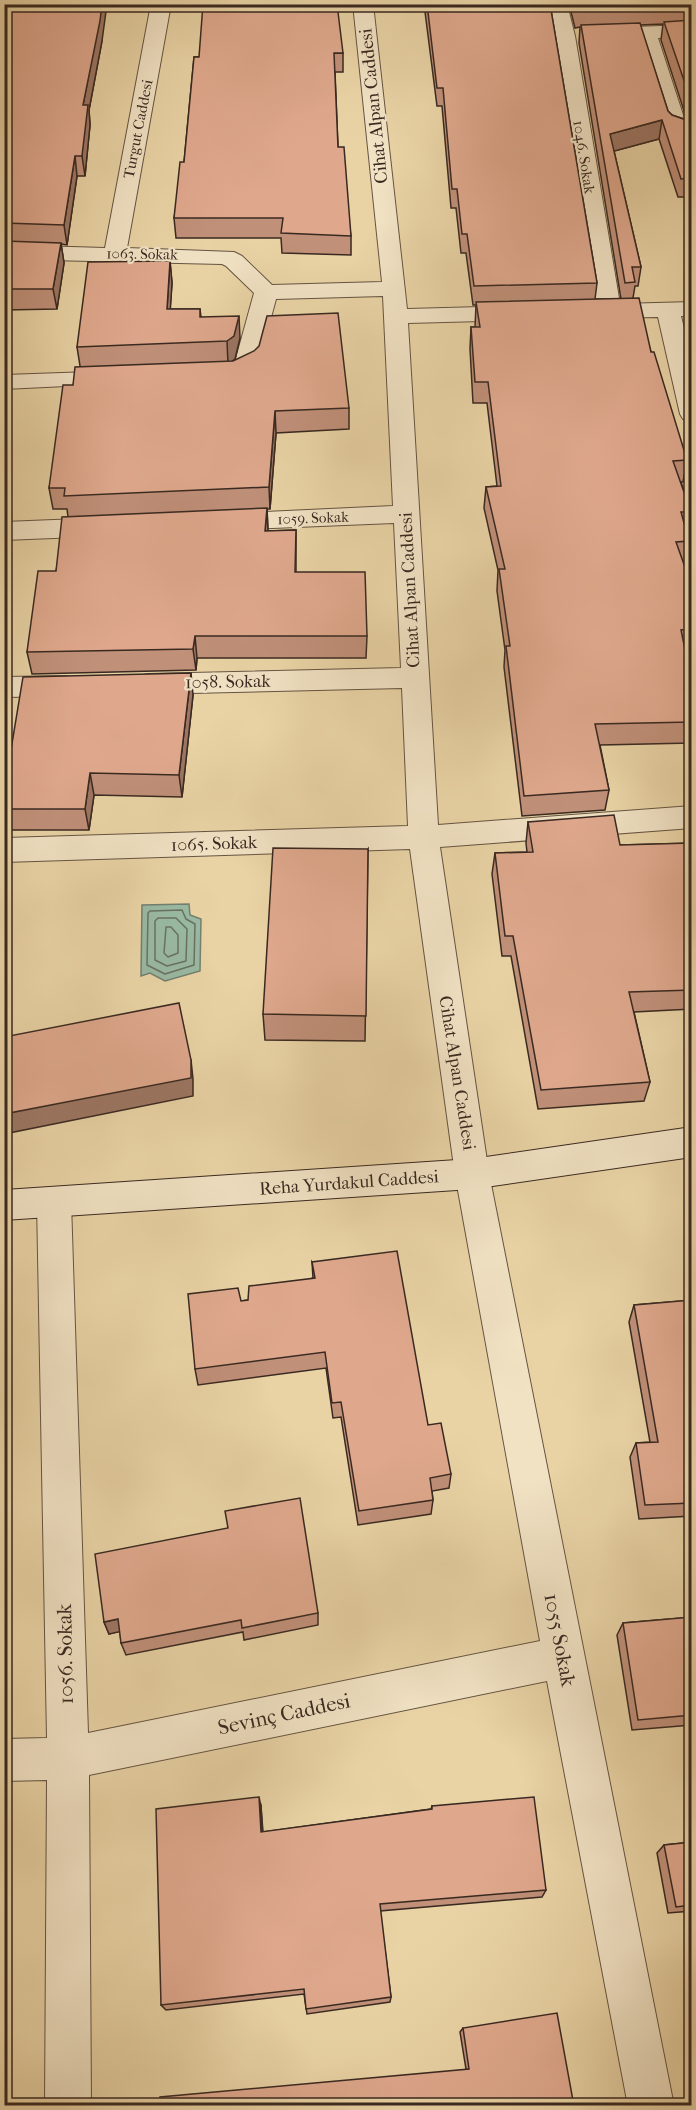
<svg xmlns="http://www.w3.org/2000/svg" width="696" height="2110" font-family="'IM FELL French Canon',serif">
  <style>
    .water { fill: #99b9a2; stroke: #737f6e; stroke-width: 1.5 }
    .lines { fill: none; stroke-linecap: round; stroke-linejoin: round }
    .shore { stroke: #697162; stroke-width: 1.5 }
    .street-casing { stroke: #655442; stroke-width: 2 }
    .secondary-casing { stroke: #392921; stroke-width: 2 }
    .street { fill: #f1e2c4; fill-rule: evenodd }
    .secondary { fill: #f1e2c4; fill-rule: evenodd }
    .wall { fill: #c09079; stroke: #392921; stroke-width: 1.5; fill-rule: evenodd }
    .shaded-wall { fill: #9c7663; stroke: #392921; stroke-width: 1.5 }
    .building { fill: #dfa88d; stroke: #392921; stroke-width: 1.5 }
    .labels { text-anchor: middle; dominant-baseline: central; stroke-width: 4.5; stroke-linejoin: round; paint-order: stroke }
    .far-street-label { font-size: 15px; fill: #392921; stroke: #f1e2c4 }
    .street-label { font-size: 18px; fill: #392921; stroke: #f1e2c4 }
    .near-street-label { font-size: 21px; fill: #392921; stroke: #f1e2c4 }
  </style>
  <rect width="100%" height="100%" fill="#e9d3a5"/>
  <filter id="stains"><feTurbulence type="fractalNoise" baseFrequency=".00333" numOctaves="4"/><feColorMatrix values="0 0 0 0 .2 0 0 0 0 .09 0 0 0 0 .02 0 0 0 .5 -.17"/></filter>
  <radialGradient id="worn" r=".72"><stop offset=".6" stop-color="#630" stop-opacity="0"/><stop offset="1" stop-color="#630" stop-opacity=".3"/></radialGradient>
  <path class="water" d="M189,904L190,915L201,919L200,971L165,981L150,973L141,976L142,905Z"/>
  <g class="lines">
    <g class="shore">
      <path d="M182,910L186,919L195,924L194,965L165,974L147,965L148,913L150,911Z"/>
      <path d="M158,918H176L187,929L186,961L167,966L155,960V921Z"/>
      <path d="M166,927H171L178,935V953L168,957L164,953Z"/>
    </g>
    <defs>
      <g id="street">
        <path d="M151,4H171L127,248L234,252L242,256L272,285L382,282L353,4H373L407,309L519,306L527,308L531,313L527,318L519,320L408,323L438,825L692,806V828L440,847L489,1174L674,2106H628L547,1681L89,1775L91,2106H45L47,1780L4,1781V1739L47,1738L37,1202L42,1191L54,1187L66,1191L71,1202L88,1733L540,1641L455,1174L410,849L4,862V838L408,826L402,688L147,694L137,691L133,684L137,677L147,674L401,668L394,523L222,530L213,528L209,522L213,516L222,514L393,506L383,296L276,299L258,366C248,380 226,384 210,380L207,375L210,370L228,367L235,362L254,293L226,266L222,264L4,259V245L105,248Z"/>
        <path d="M548,4H567L575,36L620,304L692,302V316H681L692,360V421L683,419L680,414L658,317L597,318L589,316L585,311L589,306L596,304L555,36Z"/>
        <path d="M692,25V37L658,38L686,124L692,126V140L670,132L667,128L639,39L593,38L590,34L593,30L600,28Z"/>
        <path d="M120,371L129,373L132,378L129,383L4,389V375Z"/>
        <path d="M104,518L113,521L117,527L113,533L104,536L4,540V522Z"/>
        <path d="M66,676L76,679L80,686L76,693L66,696L4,697V677Z"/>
      </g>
      <path id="secondary" d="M692,1127V1157L472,1189L4,1220V1190L472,1159Z"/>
    </defs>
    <use href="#street" class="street-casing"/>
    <use href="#secondary" class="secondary-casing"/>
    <use href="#street" class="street"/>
    <use href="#secondary" class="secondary"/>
  </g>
  <g class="wall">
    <path d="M4,4L102,41L89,110L90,125L85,176H77L67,245L61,244L64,263L57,309L4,310Z"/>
    <path d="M424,4H550L597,283L595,299H621L579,43L580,27L575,28L569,4H692V197H678L659,139L614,151L641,267L638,286H635L633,298L687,460L683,482H681L691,512L687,533L689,541L685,562L683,563L692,587V650H685L692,684V743L600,745L609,790L605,810L522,816L504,667L505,650L497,591L498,570L484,508L486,487L497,486L487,403H473L470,349L471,327H475L476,305H473L466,253H461L456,208H451L442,106H437ZM663,24L661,40L687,120L672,115L668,111L640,25Z"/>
    <path d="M343,53V72H335L338,147L351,236V255L282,253L281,238H176L174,218L184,162L194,57Z"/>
    <path d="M170,261L172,283L170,309H200L201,317L240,338L235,359L232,361L349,408V429L276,433L270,509H267L268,531L296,530V572L367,636L366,658H197L196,670L32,674L27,652L56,571L68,517L67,509H53L49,488L73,385L80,366L77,347Z"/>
    <path d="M193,695L182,797L94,795L89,830H7L4,821V792Z"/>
    <path d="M528,822L620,845L692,843V1009L634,1012L650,1082L644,1101L538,1109L511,956H502L492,874L495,853L527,852L526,843Z"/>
    <path d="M368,849L365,1041L265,1040L263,1014Z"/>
    <path d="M312,1262L428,1425L451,1474L449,1488L432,1491L433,1500L431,1514L358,1525L341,1417L333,1418L326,1368L198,1385L195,1369L241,1301L248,1300L313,1278Z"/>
    <path d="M692,1300V1516L639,1519L630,1457L636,1443L650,1442L629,1322L634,1305Z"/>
    <path d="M318,1613V1625L244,1640L243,1632L126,1655L121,1643L120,1631L109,1634L104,1622Z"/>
    <path d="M692,1617V1725L632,1730L617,1635L623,1623Z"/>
    <path d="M261,1806L263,1832L431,1809L432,1806L546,1890L542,1897L380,1911L391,1997L390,2002L307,2014L304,1994L166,2010L161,2005Z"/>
    <path d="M692,1842V1911L668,1913L657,1853L664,1845Z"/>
    <path d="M463,2028L574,2106L466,2069L460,2032Z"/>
  </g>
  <g class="shaded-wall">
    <path d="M102,4H107L102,41L89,110L90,125L85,176L82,156L83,105Z"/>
    <path d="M662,120L659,139L607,153L610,134Z"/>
    <path d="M75,156L77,176L67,245L64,225Z"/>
    <path d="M61,243L64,263L57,309L53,289Z"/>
    <path d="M170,261L172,283L169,331L167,309Z"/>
    <path d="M239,316L240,338L235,359L228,364L227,341Z"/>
    <path d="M275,411L276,433L270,509L269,487Z"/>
    <path d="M267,508L268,531H265Z"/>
    <path d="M195,636L197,658L196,670L193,649Z"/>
    <path d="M191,673L193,695L182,797L179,775Z"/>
    <path d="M90,773L94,795L89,830L85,809Z"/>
    <path d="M191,1060L193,1079V1096L4,1134V1114Z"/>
    <path d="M118,1619L123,1631L109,1634L104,1622Z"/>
    <path d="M259,1797L261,1806L263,1840L261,1832Z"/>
  </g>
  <g class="building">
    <path d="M4,4H102L100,21L83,105H88L82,156H75L64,225L4,223Z"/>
    <path d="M203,4H337L343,53H334L338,147H344L351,236L281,233L283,218H174L180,162H184L194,57H199Z"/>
    <path d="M427,4H550L597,283L474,286L467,234H462L457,189H452L443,88H437Z"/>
    <path d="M575,4H692V5L577,9Z"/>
    <path d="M692,20V104L664,22Z"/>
    <path d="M640,23L668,111L672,115L692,122V178L681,179L662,120L610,134L641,267H632L635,282L625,283L581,25Z"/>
    <path d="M4,241L61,243L53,289H4Z"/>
    <path d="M170,261L167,309H200V317L239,316L234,336L227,341L77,347L88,262Z"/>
    <path d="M639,298L651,352H654L687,460L673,461L691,512H681L689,541L676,542L692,587V629L681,630L692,684V722L595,724L609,790L524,796L506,646H510L499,569H505L486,487L501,486L488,382H475L471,327H480L476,302Z"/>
    <path d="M338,313L349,408L275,411L269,487L64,496L65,488H49L63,385H73L75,367L233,361L254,351L259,346L267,316Z"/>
    <path d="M267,508L265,531L296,530L295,572H365L367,636H195L193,649L27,652L38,571H56L62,517Z"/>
    <path d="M191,673L179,775L90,773L85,809H4V792L23,677Z"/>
    <path d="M614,815L620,845L692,843V990L629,992L650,1082L541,1090L513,936H505L495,853L533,852L528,822Z"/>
    <path d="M273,848L368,849L366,1016L263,1014Z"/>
    <path d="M179,1003L191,1060V1078L4,1114V1037Z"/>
    <path d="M397,1251L428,1425L441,1423L451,1474L430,1478L433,1500L359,1511L341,1402L332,1403L325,1352L195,1369L188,1294L238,1288L241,1301L248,1300L249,1286L315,1278L312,1262Z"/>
    <path d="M692,1300V1503L645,1505L636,1443L658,1442L634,1305Z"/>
    <path d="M300,1498L318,1613L242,1628L241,1620L121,1643L118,1619L104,1622L95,1554L228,1528L225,1511Z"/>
    <path d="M692,1617V1715L638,1720L623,1623Z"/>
    <path d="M259,1797L261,1832L432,1809V1806L534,1797L546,1890L380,1904L391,1997L306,2009L304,1989L161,2005L156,1809Z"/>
    <path d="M692,1842V1905L676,1907L664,1845Z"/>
    <path d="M557,2013L574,2106H160V2097L469,2069L463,2028Z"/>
  </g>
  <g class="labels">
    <g class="far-street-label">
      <text transform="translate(138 129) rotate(-79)">Turgut Caddesi</text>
      <text transform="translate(584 157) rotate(81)">1046. Sokak</text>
      <text transform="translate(142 254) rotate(1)">1063. Sokak</text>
      <text transform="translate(313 518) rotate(-2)">1059. Sokak</text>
    </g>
    <g class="street-label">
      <text transform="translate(374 106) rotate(-96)">Cihat Alpan Caddesi</text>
      <text transform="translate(410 590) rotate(-93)">Cihat Alpan Caddesi</text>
      <text transform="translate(228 682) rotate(-1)">1058. Sokak</text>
      <text transform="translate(214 844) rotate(-2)">1065. Sokak</text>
      <text transform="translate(457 1073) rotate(81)">Cihat Alpan Caddesi</text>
      <text transform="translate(349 1183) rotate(-4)">Reha Yurdakul Caddesi</text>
    </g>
    <g class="near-street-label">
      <text transform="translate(560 1640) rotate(79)">1055 Sokak</text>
      <text transform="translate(65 1654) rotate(-91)">1056. Sokak</text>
      <text transform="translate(284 1714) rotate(-12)">Sevinç Caddesi</text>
    </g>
  </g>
  <rect width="696" height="2110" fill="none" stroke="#e9d3a5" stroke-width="24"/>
  <rect x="6" y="6" width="684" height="2098" fill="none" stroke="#392921" stroke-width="3"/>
  <rect x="12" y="12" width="672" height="2086" fill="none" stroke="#392921" stroke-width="1.5"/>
  <rect width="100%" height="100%" filter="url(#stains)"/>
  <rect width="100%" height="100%" fill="url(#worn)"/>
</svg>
